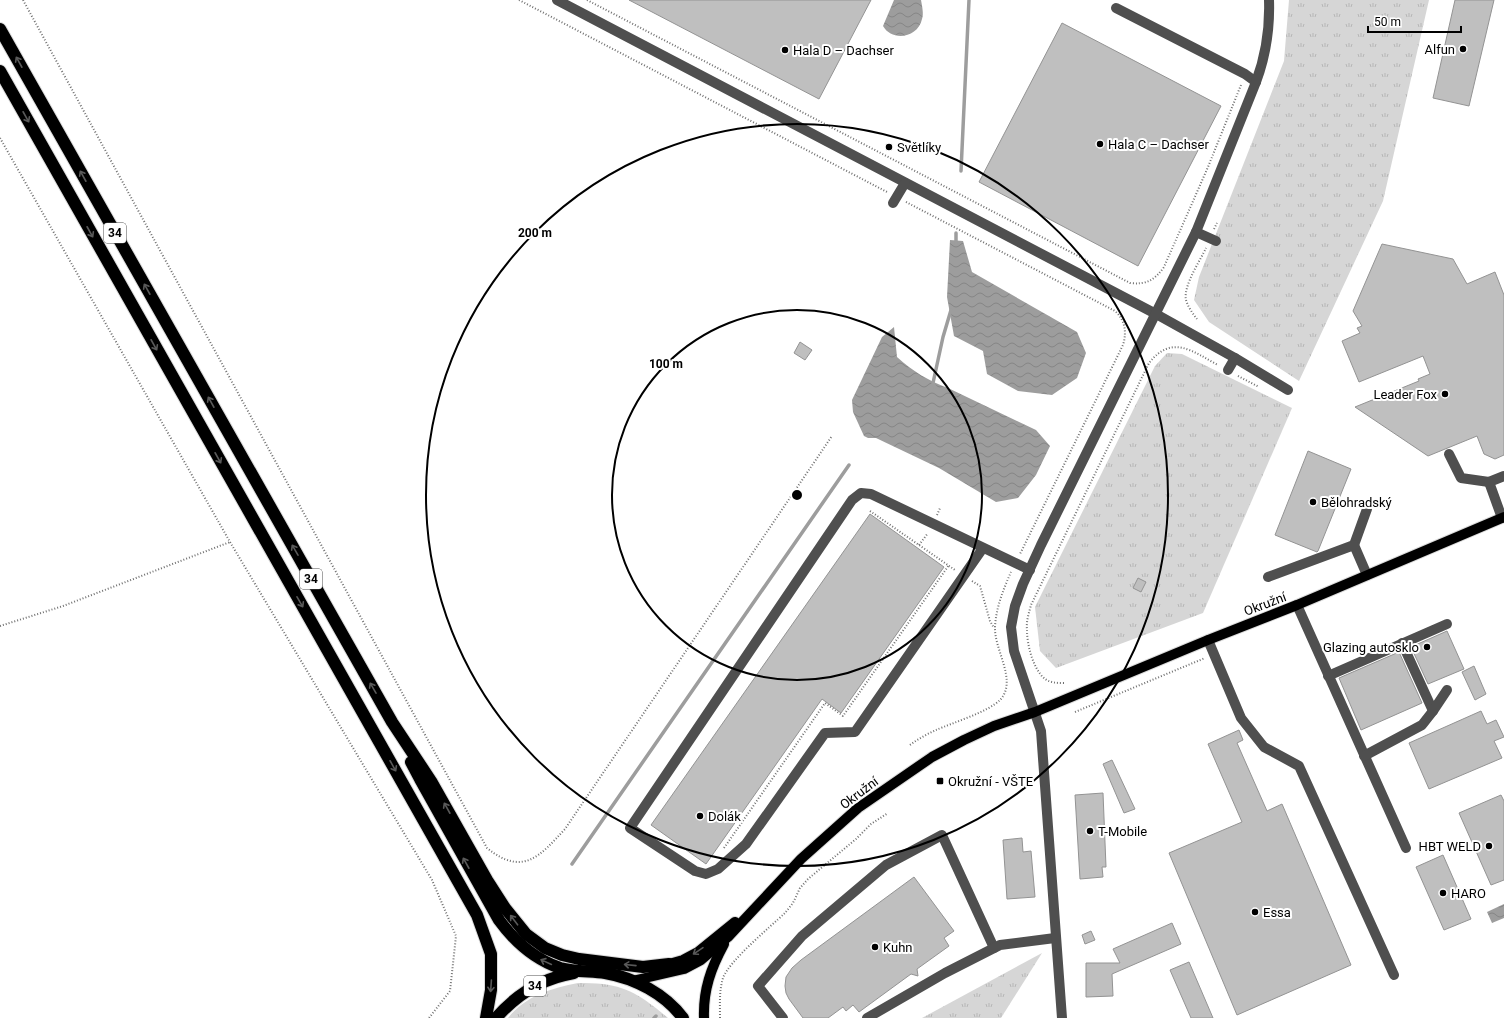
<svg xmlns="http://www.w3.org/2000/svg" width="1504" height="1018" font-family="Roboto,sans-serif">
  <style>
    .grass { fill: url(#grass-tufts) }
    .water { fill: url(#water-waves) }
    .lines { fill: none; stroke-linecap: round; stroke-linejoin: round }
    .stream { stroke: #9d9d9d; stroke-width: 3.5 }
    .building { fill: #bfbfbf; stroke: #939393 }
    .major-casing { stroke: #dbdbdb; stroke-width: 12 }
    .highway-casing { stroke: #dbdbdb; stroke-width: 14 }
    .path { stroke: #717171; stroke-width: 2; stroke-dasharray: 1 2; stroke-linecap: butt }
    .minor { stroke: #4f4f4f; stroke-width: 10 }
    .major { stroke: #000; stroke-width: 10 }
    .highway { stroke: #000; stroke-width: 12 }
    .oneway { stroke: #595959 }
    .ring { fill: none; stroke: #000; stroke-width: 2 }
    .poi-dot { fill: #000; stroke: #fff; stroke-width: 1.5 }
    .labels { text-anchor: middle; dominant-baseline: central; stroke-width: 4; stroke-linejoin: round; paint-order: stroke }
    .shield { fill: #fff; stroke: #4c4c4c; stroke-width: 1 }
    .shield-label { font-size: 12px; font-weight: bold; fill: #000 }
    .poi-label { font-size: 13px; fill: #000; stroke: #fff; text-anchor: start }
    .street-label { font-size: 13px; fill: #000; stroke: #fff }
    .centre { fill: #000; stroke: #fff; stroke-width: 2 }
    .ring-label { font-size: 12px; text-anchor: middle; font-weight: bold; fill: #000; stroke: #fff; stroke-width: 4; stroke-linejoin: round; paint-order: stroke }
  </style>
  <defs>
    <pattern id="grass-tufts" width="24" height="20" patternUnits="userSpaceOnUse"><rect width="24" height="20" fill="#d6d6d6"/><path d="M3 7l-1-3M5 7V3M7 7l1-3M15 17l-1-3M17 17v-4M19 17l1-3" fill="none" stroke="#b6b6b6"/></pattern>
    <pattern id="water-waves" width="16" height="10" patternUnits="userSpaceOnUse"><rect width="16" height="10" fill="#9d9d9d"/><path d="M0 5q4-4 8 0t8 0" fill="none" stroke="#858585"/></pattern>
  </defs>
  <rect width="100%" height="100%" fill="#fff"/>
  <g class="grass">
    <path d="M1289,0H1429L1383,201L1299,381L1209,322L1194,300L1199,277L1284,61Z"/>
    <path d="M1167,353L1182,354L1292,408L1203,613L1056,668L1040,651L1035,607L1155,366Z"/>
    <path d="M1042,953L1001,1018H922Z"/>
    <path d="M578,983C586,983 595,983 603,984C630,987 648,1001 668,1018H508C525,996 552,988 578,983Z"/>
  </g>
  <g class="water">
    <path d="M894,0H921C922,6 924,14 922,19C918,38 892,42 883,26Z"/>
    <path d="M950,240L963,241L972,272L1077,332L1086,353L1077,378L1052,395L1018,391L987,374L983,351L954,336L947,297Z"/>
    <path d="M894,327L897,357C912,371 929,381 948,388L1036,430L1050,446L1036,475L1018,498L996,502L939,468L876,438H868L864,436L853,412L852,400L882,337Z"/>
    <path d="M1504,904V918L1492,923L1487,912Z"/>
  </g>
  <g class="lines">
    <g class="stream">
      <path d="M961,171L969,0"/>
      <path d="M956,244V233"/>
      <path d="M935,387L933,383L943,337L951,310"/>
      <path d="M572,864L849,465"/>
      <path d="M654,1018L656,1016"/>
    </g>
  </g>
  <g class="building">
    <path d="M629,0H871L819,99Z"/>
    <path d="M1455,0H1494L1469,106L1433,98Z"/>
    <path d="M1062,23L1221,106L1138,266L979,182Z"/>
    <path d="M1382,244L1453,259L1467,284L1495,272L1504,295V455L1495,459L1484,454L1477,436L1428,456L1355,407L1419,381L1418,379L1430,374L1423,356L1359,382L1342,341L1360,333L1357,328L1362,326L1353,311Z"/>
    <path d="M800,342L812,350L805,360L794,353Z"/>
    <path d="M1308,451L1351,469L1318,551L1317,552L1275,535Z"/>
    <path d="M870,514L944,567L841,713L822,699L706,864L651,825Z"/>
    <path d="M1138,578L1146,582L1141,592L1133,588Z"/>
    <path d="M1447,631L1464,669L1428,684L1411,647Z"/>
    <path d="M1399,652L1422,703L1361,730L1339,678Z"/>
    <path d="M1474,666L1486,694L1475,700L1462,672Z"/>
    <path d="M1481,711L1487,724L1496,720L1504,737L1494,741L1502,758L1429,789L1409,743Z"/>
    <path d="M1239,730L1243,740L1237,743L1267,811L1282,804L1351,965L1237,1015L1169,853L1242,822L1208,744Z"/>
    <path d="M1112,760L1135,809L1124,813L1103,764Z"/>
    <path d="M1103,793L1106,867H1102L1103,877L1080,879L1075,795Z"/>
    <path d="M1501,795L1504,801V880L1491,885L1459,813Z"/>
    <path d="M1022,838L1023,852L1031,851L1035,897L1007,899L1003,840Z"/>
    <path d="M1443,855L1471,919L1444,930L1416,867Z"/>
    <path d="M914,877L954,931L944,938L949,946L917,969L918,976L911,974L859,1012L853,1005L846,1011L843,1007L828,1018H803L789,999L786,993L785,986L786,977L792,968L801,960Z"/>
    <path d="M1172,923L1181,944L1112,974L1113,996L1086,997V963H1120L1113,949Z"/>
    <path d="M1091,931L1095,940L1085,944L1082,935Z"/>
    <path d="M1189,962L1213,1018H1191L1170,970Z"/>
  </g>
  <g class="lines">
    <defs>
      <g id="major">
        <path d="M669,964L683,960L698,952L735,922"/>
        <path d="M632,981L684,969L701,960L728,937L801,859L858,808L932,757L964,740L994,726L1035,712L1208,640L1297,605L1504,517"/>
        <path d="M704,1018C703,990 711,968 724,944"/>
      </g>
      <g id="highway">
        <path d="M0,29L392,722L431,781L487,880L505,908L526,934L545,948L562,955L579,959L643,967L669,964"/>
        <path d="M0,71L477,915L491,954V990L486,1018"/>
        <path d="M411,762L420,779L499,920C515,942 534,959 560,968C575,972 590,971 605,973C635,978 665,994 683,1018"/>
        <path d="M496,1018C517,994 543,978 574,973"/>
      </g>
    </defs>
    <use href="#major" class="major-casing"/>
    <use href="#highway" class="highway-casing"/>
    <g class="path">
      <path d="M23,0L487,848C523,877 540,856 565,829L832,436"/>
      <path d="M519,0L887,192"/>
      <path d="M587,0L1130,283C1146,285 1155,280 1164,267L1208,167L1241,85"/>
      <path d="M0,138L230,542L432,880L456,936L450,991L429,1018"/>
      <path d="M906,202L1115,311C1125,320 1127,332 1123,345L1020,554"/>
      <path d="M1214,229L1217,223"/>
      <path d="M1197,319C1193,314 1188,307 1186,300C1183,286 1200,261 1206,248"/>
      <path d="M1238,376L1259,387"/>
      <path d="M870,511L955,570"/>
      <path d="M937,515L940,508"/>
      <path d="M919,545L928,533"/>
      <path d="M972,581L980,586L990,621L994,628"/>
      <path d="M0,626L63,606L230,542"/>
      <path d="M1064,683C1057,683 1051,683 1045,679C1033,669 1027,645 1027,630C1026,621 1029,613 1031,605L1149,363C1172,334 1192,351 1218,365"/>
      <path d="M1075,712L1205,658"/>
      <path d="M910,745C918,739 927,734 936,730C952,723 988,712 1000,700C1018,681 994,650 995,627C996,608 1003,590 1011,572"/>
      <path d="M724,848L825,703L843,716L949,565"/>
      <path d="M720,1018C720,1005 719,991 723,978C729,961 770,927 785,913L793,903L800,888L808,879L856,839L871,824L888,813"/>
    </g>
    <g class="minor">
      <path d="M557,0L1156,314L1235,358L1288,390"/>
      <path d="M1116,8L1245,74L1256,82"/>
      <path d="M893,203L905,183"/>
      <path d="M1196,232L1216,241"/>
      <path d="M1228,370L1235,358"/>
      <path d="M1449,454L1461,478L1489,482"/>
      <path d="M1502,518L1489,482L1504,476"/>
      <path d="M1354,545L1367,509"/>
      <path d="M983,548L855,732L825,733L746,844L718,869L706,874L695,871L630,828L852,500L861,493L871,494L1030,570"/>
      <path d="M1268,577L1354,545L1367,575"/>
      <path d="M1297,605L1406,848"/>
      <path d="M1208,640L1241,718L1264,747L1299,766L1394,975"/>
      <path d="M1402,643L1433,711"/>
      <path d="M1328,676L1447,624"/>
      <path d="M1364,756L1422,725L1433,711L1447,690"/>
      <path d="M783,1018L758,986L802,936L886,865L942,835L994,948"/>
      <path d="M867,1018L945,973L1000,945L1055,938"/>
      <path d="M1062,1018L1041,731L1014,651L1011,627L1015,606L1023,584L1041,545L1196,232L1256,82C1266,55 1270,29 1269,0"/>
    </g>
    <use href="#major" class="major"/>
    <use href="#highway" class="highway"/>
  </g>
  <defs><path id="oneway-shaft" d="M-6 0H5M1.5-3L5.5 0L1.5 3" fill="none" stroke-width="1.6" stroke-linecap="round" stroke-linejoin="round"/></defs>
  <g class="oneway">
    <use href="#oneway-shaft" transform="translate(19 62) rotate(-119)"/>
    <use href="#oneway-shaft" transform="translate(26 117) rotate(61)"/>
    <use href="#oneway-shaft" transform="translate(83 176) rotate(-119)"/>
    <use href="#oneway-shaft" transform="translate(90 232) rotate(61)"/>
    <use href="#oneway-shaft" transform="translate(147 289) rotate(-119)"/>
    <use href="#oneway-shaft" transform="translate(154 345) rotate(61)"/>
    <use href="#oneway-shaft" transform="translate(211 402) rotate(-119)"/>
    <use href="#oneway-shaft" transform="translate(218 458) rotate(61)"/>
    <use href="#oneway-shaft" transform="translate(295 550) rotate(-120)"/>
    <use href="#oneway-shaft" transform="translate(300 602) rotate(60)"/>
    <use href="#oneway-shaft" transform="translate(373 688) rotate(-120)"/>
    <use href="#oneway-shaft" transform="translate(393 766) rotate(61)"/>
    <use href="#oneway-shaft" transform="translate(447 808) rotate(-119)"/>
    <use href="#oneway-shaft" transform="translate(466 863) rotate(-119)"/>
    <use href="#oneway-shaft" transform="translate(514 920) rotate(-127)"/>
    <use href="#oneway-shaft" transform="translate(698 951) rotate(146)"/>
    <use href="#oneway-shaft" transform="translate(546 962) rotate(-155)"/>
    <use href="#oneway-shaft" transform="translate(630 965) rotate(-174)"/>
    <use href="#oneway-shaft" transform="translate(491 986) rotate(94)"/>
  </g>
  <g class="ring">
    <circle cx="797" cy="495" r="185"/>
    <circle cx="797" cy="495" r="371"/>
  </g>
  <g class="poi-dot">
    <circle cx="1463" cy="49" r="4"/>
    <circle cx="785" cy="50" r="4"/>
    <circle cx="1100" cy="144" r="4"/>
    <circle cx="889" cy="147" r="4"/>
    <circle cx="1445" cy="394" r="4"/>
    <circle cx="1313" cy="502" r="4"/>
    <circle cx="1427" cy="647" r="4"/>
    <rect x="936" y="777" width="8" height="8" rx="2"/>
    <circle cx="700" cy="816" r="4"/>
    <circle cx="1090" cy="831" r="4"/>
    <circle cx="1489" cy="846" r="4"/>
    <circle cx="1443" cy="893" r="4"/>
    <circle cx="1255" cy="912" r="4"/>
    <circle cx="875" cy="947" r="4"/>
  </g>
  <g class="labels">
    <g class="shield">
      <rect x="104" y="223" width="22" height="20" rx="3"/>
      <rect x="300" y="569" width="22" height="20" rx="3"/>
      <rect x="524" y="976" width="22" height="20" rx="3"/>
    </g>
    <g class="shield-label">
      <text x="115" y="233">34</text>
      <text x="311" y="579">34</text>
      <text x="535" y="986">34</text>
    </g>
    <g class="poi-label">
      <text x="1455" y="49" text-anchor="end">Alfun</text>
      <text x="793" y="50">Hala D – Dachser</text>
      <text x="1108" y="144">Hala C – Dachser</text>
      <text x="897" y="147">Světlíky</text>
      <text x="1437" y="394" text-anchor="end">Leader Fox</text>
      <text x="1321" y="502">Bělohradský</text>
      <text x="1419" y="647" text-anchor="end">Glazing autosklo</text>
      <text x="948" y="781">Okružní - VŠTE</text>
      <text x="708" y="816">Dolák</text>
      <text x="1098" y="831">T-Mobile</text>
      <text x="1481" y="846" text-anchor="end">HBT WELD</text>
      <text x="1451" y="893">HARO</text>
      <text x="1263" y="912">Essa</text>
      <text x="883" y="947">Kuhn</text>
    </g>
    <g class="street-label">
      <text transform="translate(1265 604) rotate(-21)">Okružní</text>
      <text transform="translate(859 793) rotate(-37)">Okružní</text>
    </g>
  </g>
  <circle cx="797" cy="495" r="6" class="centre"/>
  <g class="ring-label">
    <text x="535" y="237">200 m</text>
    <text x="666" y="368">100 m</text>
  </g>
  <path d="M1368 26v6h93v-6" fill="none" stroke="#000000" stroke-width="2"/>
  <text x="1374" y="26" font-size="12" fill="#000000" stroke="#ffffff" stroke-width="3" paint-order="stroke">50 m</text>
</svg>
